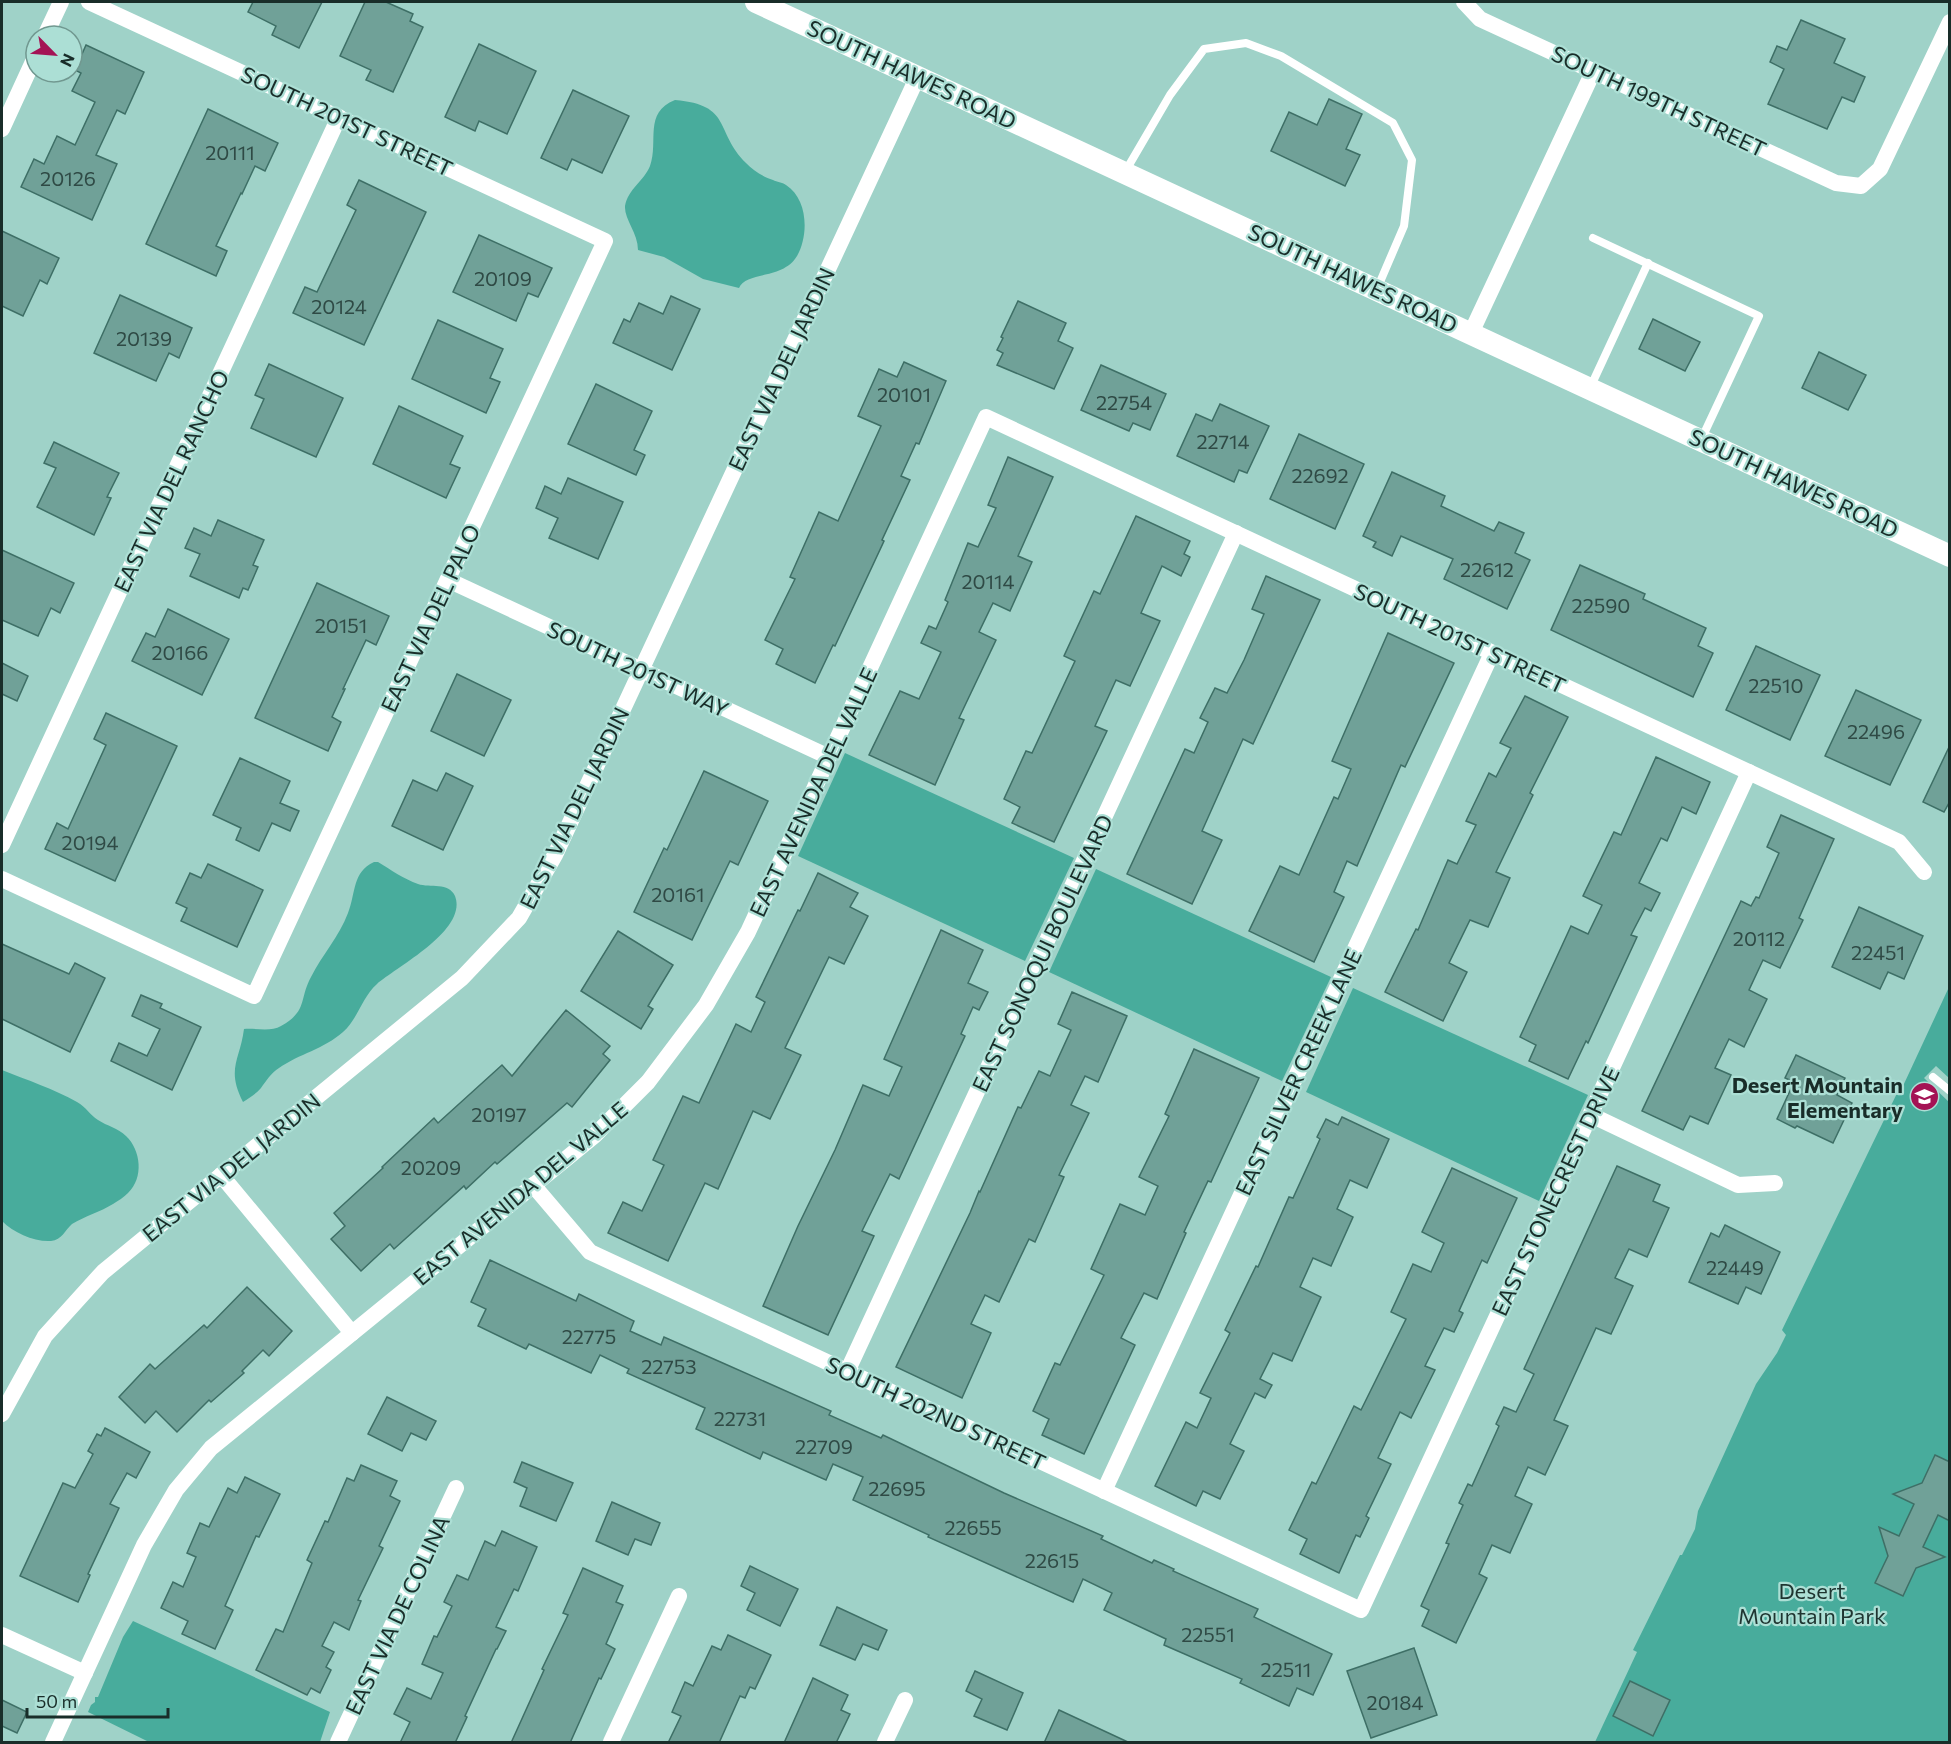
<svg xmlns="http://www.w3.org/2000/svg" width="1951" height="1744" font-family="Commissioner,sans-serif">
  <style>
    .green { fill: #48ac9c }
    .building { fill: #70a198; stroke: #3e6f66; stroke-width: 1.5 }
    .lines { fill: none; stroke-linecap: round; stroke-linejoin: round }
    .service { stroke: #fff; stroke-width: 8 }
    .minor { stroke: #fff; stroke-width: 16 }
    .secondary { stroke: #fff; stroke-width: 22 }
    .labels { text-anchor: middle; dominant-baseline: central; stroke-width: 4.5; stroke-linejoin: round; paint-order: stroke }
    .number-label { font-size: 20px; fill: #2f4a45 }
    .street-label { font-size: 22px; fill: #192d29; stroke: #acdfd5 }
    .poi-label { font-size: 22px; font-weight: bold; fill: #192d29; stroke: #acdfd5; text-anchor: end }
    .park-label { font-size: 22px; fill: #1f3531; stroke: #acdfd5 }
  </style>
  <rect width="100%" height="100%" fill="#9fd2c8"/>
  <g class="green">
    <path d="M675,100C733,105 714,131 746,163C753,170 763,177 773,180C777,182 782,182 786,185C808,199 809,235 797,256C783,280 746,271 739,288L703,279L664,257L638,250C638,233 624,219 625,206C628,189 644,181 650,166C659,141 643,113 675,100Z"/>
    <path d="M845,753L1074,858L1025,961L798,856Z"/>
    <path d="M374,862H378C391,870 404,879 418,884C430,888 449,882 455,896C468,930 398,966 377,984C362,997 358,1019 343,1032C324,1049 299,1054 279,1068C271,1073 266,1081 261,1088C256,1094 249,1098 243,1102C226,1069 240,1060 244,1029C256,1028 271,1032 281,1026C308,1011 299,999 311,977C322,955 339,937 348,913C356,893 352,872 374,862Z"/>
    <path d="M1096,869L1331,977L1282,1081L1049,972Z"/>
    <path d="M1949,987V1078L1936,1066L1924,1078L1950,1103L1949,1742H1595L1637,1652L1633,1650L1680,1555H1682L1695,1529L1698,1511L1756,1384L1777,1353L1786,1335L1782,1330L1901,1085L1903,1086Z"/>
    <path d="M1353,988L1588,1095L1539,1201L1306,1092Z"/>
    <path d="M2,1070C27,1080 54,1089 77,1102C86,1107 90,1115 98,1120C107,1126 118,1128 126,1136C141,1150 144,1178 128,1193C124,1197 118,1201 113,1204C100,1212 85,1216 72,1224C65,1230 62,1240 51,1241C34,1242 14,1233 2,1221Z"/>
    <path d="M133,1621L330,1712L320,1742H149L88,1712L91,1705L95,1702V1697H98L123,1637Z"/>
  </g>
  <g class="building">
    <path d="M253,2H322L299,48L272,35L276,26L248,12Z"/>
    <path d="M365,2H386L413,14L410,21L423,27L393,92L366,80L371,70L340,56Z"/>
    <path d="M1801,20L1845,39L1834,63L1865,77L1854,102L1842,97L1827,129L1768,104L1784,69L1770,62L1777,46L1787,50Z"/>
    <path d="M479,44L536,71L507,134L479,121L475,131L445,117Z"/>
    <path d="M86,45L144,72L125,114L117,110L96,155L117,164L92,220L21,187L34,159L44,164L57,136L75,145L95,102L72,91L81,73L75,70Z"/>
    <path d="M573,90L629,116L602,173L572,159L567,170L541,158Z"/>
    <path d="M1329,99L1362,114L1346,149L1360,155L1345,186L1271,151L1289,112L1317,125Z"/>
    <path d="M208,109L278,143L265,171L255,166L242,194L241,193L216,246L227,251L216,276L146,244Z"/>
    <path d="M359,180L426,212L364,345L293,313L305,287L317,292L356,210L347,205Z"/>
    <path d="M2,231L59,258L47,284L40,280L23,316L2,306Z"/>
    <path d="M479,235L552,268L538,297L528,293L516,321L453,292Z"/>
    <path d="M120,295L192,328L179,358L169,353L156,381L94,353Z"/>
    <path d="M671,296L700,309L672,370L613,343L624,319L630,322L639,303L663,314Z"/>
    <path d="M1018,301L1066,323L1058,341L1073,348L1054,389L997,365L1003,353L997,350L1003,338L1001,337Z"/>
    <path d="M1653,319L1700,342L1685,371L1639,349Z"/>
    <path d="M438,320L503,349L490,378L500,382L486,413L412,379Z"/>
    <path d="M1819,352L1866,375L1848,410L1802,388Z"/>
    <path d="M904,362L946,381L919,444L916,443L901,476L910,480L882,540L884,541L835,646L833,645L815,683L776,664L783,649L765,640L795,579L790,577L819,512L838,521L881,426L858,416L879,369L897,377Z"/>
    <path d="M269,364L343,398L316,457L251,428L264,399L255,395Z"/>
    <path d="M1101,365L1166,394L1150,430L1133,423L1129,431L1081,410Z"/>
    <path d="M596,384L652,411L634,450L645,455L636,475L568,444Z"/>
    <path d="M1220,404L1269,426L1247,473L1239,470L1234,482L1177,456L1196,414L1212,421Z"/>
    <path d="M399,406L463,436L450,464L460,468L446,498L373,464Z"/>
    <path d="M1299,434L1364,464L1335,529L1270,499Z"/>
    <path d="M54,442L119,473L107,497L111,498L94,535L37,507L56,468L44,463Z"/>
    <path d="M1008,457L1053,477L1018,556L1032,562L1010,611L993,603L979,632L996,640L959,718L964,720L935,785L869,755L900,691L919,699L941,652L921,643L929,626L936,629L948,602L945,600L968,543L978,547L996,508L988,505Z"/>
    <path d="M1392,472L1445,496L1441,506L1494,531L1499,522L1524,533L1515,553L1530,560L1507,609L1444,579L1453,559L1401,536L1392,556L1373,547L1376,542L1363,536Z"/>
    <path d="M568,478L623,502L598,559L549,538L558,518L536,508L545,486L561,494Z"/>
    <path d="M1136,516L1190,541L1184,554L1190,557L1181,576L1162,566L1141,613L1160,621L1130,686L1116,680L1095,726L1107,731L1054,842L1012,823L1020,807L1004,799L1026,751L1032,753L1075,661L1064,656L1094,591L1100,594Z"/>
    <path d="M218,520L264,540L253,565L258,567L248,590L243,588L239,598L190,576L200,554L185,548L194,528L211,536Z"/>
    <path d="M2,550L74,583L60,613L51,608L38,636L2,620Z"/>
    <path d="M1580,565L1645,594L1643,599L1706,628L1698,646L1713,653L1693,697L1551,630Z"/>
    <path d="M1266,576L1320,600L1253,744L1243,739L1202,831L1222,840L1192,904L1127,874L1185,749L1194,753L1208,722L1200,718L1215,688L1227,693L1244,660L1264,614L1252,609Z"/>
    <path d="M317,583L389,616L376,645L366,640L343,689H345L332,717L341,722L328,751L255,718Z"/>
    <path d="M168,609L229,639L202,695L132,661L146,633L155,637Z"/>
    <path d="M1388,633L1454,663L1405,767L1401,765L1357,866L1347,861L1334,892L1344,897L1314,962L1249,931L1280,866L1299,875L1334,797L1338,799L1351,769L1332,761Z"/>
    <path d="M1756,646L1820,675L1790,740L1726,710Z"/>
    <path d="M2,663L28,676L17,701L2,694Z"/>
    <path d="M457,674L511,700L484,756L431,731Z"/>
    <path d="M1856,690L1921,720L1890,785L1825,756Z"/>
    <path d="M1525,696L1568,717L1530,793L1533,795L1496,872L1510,878L1488,927L1470,920L1449,963L1467,972L1443,1021L1385,992L1416,929L1418,930L1448,860L1457,864L1476,825L1466,821L1489,773L1496,777L1511,748L1500,743Z"/>
    <path d="M106,713L177,746L115,881L45,849L57,823L68,829L92,776L106,745L94,739Z"/>
    <path d="M1950,745V801L1944,812L1923,802Z"/>
    <path d="M1656,757L1710,782L1696,814L1682,807L1667,841L1661,838L1639,883L1660,893L1651,911L1645,908L1631,935L1637,937L1588,1043L1586,1041L1568,1079L1529,1061L1536,1045L1520,1037L1571,926L1588,934L1602,905L1583,896L1614,832L1621,835Z"/>
    <path d="M240,758L290,781L280,803L299,811L290,831L272,823L259,851L236,840L241,828L213,815Z"/>
    <path d="M704,771L768,801L738,865L730,861L692,940L634,912L664,848L667,850Z"/>
    <path d="M446,773L473,786L443,850L392,826L413,780L437,791Z"/>
    <path d="M1781,815L1834,839L1799,918L1803,920L1780,968L1763,960L1749,990L1767,999L1744,1047L1729,1039L1715,1068L1731,1075L1708,1124L1690,1116L1683,1130L1642,1111L1741,901L1751,906L1756,897L1759,898L1779,853L1767,847Z"/>
    <path d="M208,864L263,890L237,947L181,921L187,908L176,903L190,873L201,878Z"/>
    <path d="M818,873L858,893L850,907L868,916L844,964L829,957L785,1048L801,1055L770,1119L753,1111L718,1189L705,1183L668,1261L608,1233L623,1202L642,1211L664,1165L653,1160L683,1096L699,1103L736,1024L751,1032L765,1002L756,997L798,910L800,911Z"/>
    <path d="M1859,907L1923,936L1904,979L1888,972L1880,989L1832,967Z"/>
    <path d="M941,930L983,950L968,983L988,992L979,1010L973,1007L961,1034L965,1036L899,1179L890,1174L862,1231L874,1236L828,1335L763,1306L798,1226L835,1150L863,1085L889,1096L902,1067L884,1059Z"/>
    <path d="M618,931L673,965L648,1006L653,1009L641,1029L581,991Z"/>
    <path d="M2,944L69,974L75,963L105,978L70,1052L2,1019Z"/>
    <path d="M1072,992L1127,1016L1098,1082L1085,1076L1071,1105L1089,1113L1059,1175L1064,1177L1035,1242L1029,1239L999,1302L985,1295L971,1324L991,1333L962,1398L896,1367L970,1213L979,1191L980,1192L1018,1107L1021,1108L1039,1071L1050,1076L1071,1030L1058,1024Z"/>
    <path d="M141,995L162,1004L160,1008L201,1027L172,1090L111,1061L119,1043L147,1056L160,1029L132,1016Z"/>
    <path d="M566,1010L610,1046L603,1054L610,1060L572,1107L567,1103L497,1164L495,1162L466,1189L464,1186L394,1249L390,1244L361,1271L331,1239L345,1226L334,1213L383,1168L382,1167L434,1118L438,1123L502,1065L512,1076Z"/>
    <path d="M1194,1049L1259,1078L1211,1182L1208,1181L1184,1232L1186,1233L1157,1299L1144,1293L1121,1338L1135,1345L1084,1454L1042,1435L1049,1419L1033,1411L1055,1363L1060,1365L1104,1275L1091,1269L1120,1204L1145,1215L1158,1186L1139,1177L1169,1116L1165,1114Z"/>
    <path d="M1796,1055L1845,1078L1837,1095L1852,1103L1833,1143L1797,1126L1795,1128L1777,1119L1794,1082L1785,1078Z"/>
    <path d="M1342,1117L1389,1139L1367,1188L1350,1180L1337,1209L1353,1217L1331,1266L1313,1258L1300,1287L1321,1297L1292,1361L1273,1353L1260,1379L1272,1385L1265,1398L1255,1393L1230,1444L1244,1451L1220,1499L1203,1491L1196,1506L1155,1486L1186,1422L1197,1428L1211,1398L1200,1393L1230,1333L1225,1330L1256,1266L1258,1267L1289,1197L1293,1198L1320,1139L1317,1137L1326,1119L1338,1125Z"/>
    <path d="M1617,1166L1660,1185L1653,1201L1669,1208L1647,1257L1629,1249L1615,1278L1633,1286L1611,1334L1596,1328L1554,1420L1568,1426L1545,1475L1528,1467L1515,1496L1532,1504L1510,1553L1492,1545L1479,1574L1487,1578L1456,1643L1422,1626L1429,1610L1421,1606L1449,1544L1446,1543L1463,1505L1459,1503L1468,1484L1472,1486L1499,1426L1496,1424L1504,1407L1516,1412L1534,1374L1524,1369Z"/>
    <path d="M1452,1168L1517,1198L1487,1263L1482,1260L1459,1311L1463,1313L1454,1332L1444,1328L1425,1366L1435,1370L1411,1418L1400,1412L1378,1458L1391,1464L1366,1516L1369,1518L1360,1537L1356,1535L1339,1573L1300,1554L1307,1539L1289,1530L1312,1482L1316,1484L1354,1406L1361,1410L1406,1319L1391,1312L1413,1264L1431,1272L1444,1243L1422,1232Z"/>
    <path d="M1725,1225L1780,1252L1761,1294L1746,1287L1738,1304L1689,1282L1711,1233L1719,1237Z"/>
    <path d="M490,1260L576,1301L579,1294L634,1321L630,1331L661,1345L664,1337L725,1364L831,1411L829,1415L881,1438L883,1435L1004,1493L1103,1536L1101,1539L1152,1563L1154,1560L1174,1569L1173,1571L1258,1609L1254,1617L1332,1654L1313,1695L1297,1688L1289,1706L1240,1683L1242,1679L1164,1645L1166,1639L1104,1610L1112,1593L1083,1579L1073,1602L928,1537L929,1535L853,1500L863,1477L833,1464L826,1480L763,1452L760,1459L696,1429L705,1408L627,1373L629,1369L600,1355L591,1373L529,1344L526,1349L478,1326L486,1309L471,1302Z"/>
    <path d="M247,1287L292,1331L269,1356L263,1350L242,1371L244,1373L211,1402L209,1400L177,1432L156,1411L145,1423L119,1397L150,1364L155,1369L204,1325L207,1328Z"/>
    <path d="M387,1397L436,1421L426,1440L411,1433L402,1451L368,1434Z"/>
    <path d="M105,1428L150,1452L136,1478L127,1473L110,1504L119,1508L88,1574L90,1575L78,1602L20,1576L63,1483L75,1488L93,1454L88,1451L97,1434L101,1436Z"/>
    <path d="M1935,1455L1950,1462V1521L1938,1515L1923,1547L1945,1557L1916,1568L1903,1596L1875,1583L1888,1556L1879,1527L1899,1536L1914,1504L1893,1494L1922,1483Z"/>
    <path d="M522,1462L573,1483L556,1521L520,1506L527,1488L514,1482Z"/>
    <path d="M361,1465L397,1481L390,1496L400,1501L379,1546L383,1548L358,1600L361,1601L349,1630L334,1622L322,1646L334,1652L326,1667L331,1670L320,1693L311,1688L307,1695L256,1670L276,1629L283,1632L312,1563L307,1560L325,1521L328,1522L347,1478L354,1481Z"/>
    <path d="M245,1477L280,1494L259,1537L256,1536L225,1606L233,1610L215,1649L182,1634L188,1621L161,1608L173,1582L183,1587L196,1557L187,1553L200,1523L209,1527L228,1488L237,1493Z"/>
    <path d="M612,1502L660,1523L651,1545L635,1539L628,1555L596,1541Z"/>
    <path d="M502,1531L537,1547L518,1591L514,1589L496,1627L506,1631L497,1649H496L465,1716L467,1717L455,1743H400L410,1722L394,1714L407,1688L431,1699L443,1673L422,1664L434,1636L437,1637L452,1606L444,1602L457,1575L468,1580L485,1541L495,1546Z"/>
    <path d="M750,1566L798,1589L780,1626L747,1610L755,1593L741,1586Z"/>
    <path d="M583,1568L623,1586L616,1602L623,1605L606,1644L615,1649L601,1679L599,1678L570,1743H511L544,1670L542,1669L568,1615L563,1613Z"/>
    <path d="M837,1607L887,1630L878,1650L863,1644L855,1660L820,1645Z"/>
    <path d="M728,1635L771,1655L755,1689L750,1687L745,1698L740,1696L719,1743H668L681,1716L672,1712L685,1682L693,1686L712,1646L721,1650Z"/>
    <path d="M1414,1648L1437,1715L1371,1738L1347,1671Z"/>
    <path d="M975,1671L1023,1693L1007,1730L974,1716L982,1699L966,1691Z"/>
    <path d="M813,1678L848,1695L841,1710L850,1714L836,1743H784Z"/>
    <path d="M1630,1681L1670,1700L1653,1736L1613,1716Z"/>
    <path d="M2,1700L27,1712L17,1733L2,1726Z"/>
    <path d="M1059,1710L1130,1743H1044Z"/>
  </g>
  <g class="lines">
    <g class="service">
      <path d="M1125,172L1170,95L1204,49L1246,43L1281,56L1393,123L1412,160L1404,226L1377,289"/>
      <path d="M1593,238L1759,316L1701,440"/>
      <path d="M1590,388L1648,263"/>
      <path d="M1933,1077L1950,1091"/>
    </g>
    <g class="minor">
      <path d="M1464,2L1480,19L1836,183L1861,186L1880,169L1950,22"/>
      <path d="M45,36L61,2"/>
      <path d="M2,129L36,55"/>
      <path d="M1471,333L1593,72"/>
      <path d="M448,580L829,757"/>
      <path d="M2,845L339,117"/>
      <path d="M2,879L254,996L605,241L89,2"/>
      <path d="M1591,1115L1738,1185L1775,1183"/>
      <path d="M221,1175L352,1333"/>
      <path d="M533,1185L590,1252L1361,1610L1749,772"/>
      <path d="M847,1372L1236,533"/>
      <path d="M2,1414L45,1336L103,1272L462,978L519,918L555,855L918,76"/>
      <path d="M1104,1491L1492,653"/>
      <path d="M2,1635L85,1673"/>
      <path d="M53,1742L144,1545L176,1490L211,1448L594,1136L648,1082L706,1005L748,932L986,417L1899,842L1924,872"/>
      <path d="M338,1742L456,1488"/>
      <path d="M611,1742L679,1596"/>
      <path d="M885,1742L905,1700"/>
    </g>
    <path class="secondary" d="M756,2L1950,556"/>
  </g>
  <defs>
    <symbol id="school-disc" viewBox="-11 -11 22 22"><circle r="9.5" fill="#a41355" stroke="#acdfd5"/><path d="M0-5L7-2L0 1L-7-2ZM-4 1L0 2.5L4 1V4Q0 6-4 4Z" fill="#fff"/></symbol>
  </defs>
  <g fill-rule="evenodd">
    <use href="#school-disc" x="1908" y="1080" width="33" height="33"/>
  </g>
  <g class="labels">
    <g class="number-label">
      <text x="230" y="152">20111</text>
      <text x="68" y="178">20126</text>
      <text x="503" y="278">20109</text>
      <text x="339" y="306">20124</text>
      <text x="144" y="338">20139</text>
      <text x="904" y="394">20101</text>
      <text x="1124" y="402">22754</text>
      <text x="1223" y="441">22714</text>
      <text x="1320" y="475">22692</text>
      <text x="1487" y="569">22612</text>
      <text x="988" y="581">20114</text>
      <text x="1601" y="605">22590</text>
      <text x="341" y="625">20151</text>
      <text x="180" y="652">20166</text>
      <text x="1776" y="685">22510</text>
      <text x="1876" y="731">22496</text>
      <text x="90" y="842">20194</text>
      <text x="678" y="894">20161</text>
      <text x="1759" y="938">20112</text>
      <text x="1878" y="952">22451</text>
      <text x="499" y="1114">20197</text>
      <text x="431" y="1167">20209</text>
      <text x="1735" y="1267">22449</text>
      <text x="589" y="1336">22775</text>
      <text x="669" y="1366">22753</text>
      <text x="740" y="1418">22731</text>
      <text x="824" y="1446">22709</text>
      <text x="897" y="1488">22695</text>
      <text x="973" y="1527">22655</text>
      <text x="1052" y="1560">22615</text>
      <text x="1208" y="1634">22551</text>
      <text x="1286" y="1669">22511</text>
      <text x="1395" y="1702">20184</text>
    </g>
    <g class="street-label">
      <text transform="translate(912 74) rotate(25)">SOUTH HAWES ROAD</text>
      <text transform="translate(1659 101) rotate(25)">SOUTH 199TH STREET</text>
      <text transform="translate(347 121) rotate(25)">SOUTH 201ST STREET</text>
      <text transform="translate(1353 278) rotate(25)">SOUTH HAWES ROAD</text>
      <text transform="translate(781 369) rotate(-65)">EAST VIA DEL JARDIN</text>
      <text transform="translate(171 481) rotate(-65)">EAST VIA DEL RANCHO</text>
      <text transform="translate(1794 483) rotate(25)">SOUTH HAWES ROAD</text>
      <text transform="translate(430 618) rotate(-65)">EAST VIA DEL PALO</text>
      <text transform="translate(1460 638) rotate(25)">SOUTH 201ST STREET</text>
      <text transform="translate(638 669) rotate(25)">SOUTH 201ST WAY</text>
      <text transform="translate(813 792) rotate(-65)">EAST AVENIDA DEL VALLE</text>
      <text transform="translate(574 808) rotate(-64)">EAST VIA DEL JARDIN</text>
      <text transform="translate(1042 953) rotate(-65)">EAST SONOQUI BOULEVARD</text>
      <text transform="translate(1298 1072) rotate(-65)">EAST SILVER CREEK LANE</text>
      <text transform="translate(231 1167) rotate(-39)">EAST VIA DEL JARDIN</text>
      <text transform="translate(1555 1191) rotate(-65)">EAST STONECREST DRIVE</text>
      <text transform="translate(520 1193) rotate(-40)">EAST AVENIDA DEL VALLE</text>
      <text transform="translate(936 1413) rotate(25)">SOUTH 202ND STREET</text>
      <text transform="translate(397 1615) rotate(-65)">EAST VIA DE COLINA</text>
    </g>
    <g class="poi-label">
      <text x="1903" y="1084">Desert Mountain<tspan x="1903" dy="25">Elementary</tspan></text>
    </g>
    <g class="park-label">
      <text x="1812" y="1590">Desert<tspan x="1812" dy="25">Mountain Park</tspan></text>
    </g>
  </g>
  <rect width="1951" height="1744" fill="none" stroke="#192d29" stroke-width="6"/>
  <g transform="translate(54 54) rotate(115)"><circle r="28" fill="#acdfd5" stroke="#719890" stroke-width="1.5"/>
  <path d="M0-4.5L10 22L0 15L-10 22Z" fill="#a41355"/>
  <text y="-9" font-size="16" font-weight="bold" text-anchor="middle" fill="#192d29">N</text>
  </g>
  <path d="M27 1708v9h141v-9" fill="none" stroke="#192d29" stroke-width="3"/>
  <text x="36" y="1708" font-size="18" fill="#192d29" stroke="#acdfd5" stroke-width="4.5" paint-order="stroke">50 m</text>
</svg>
